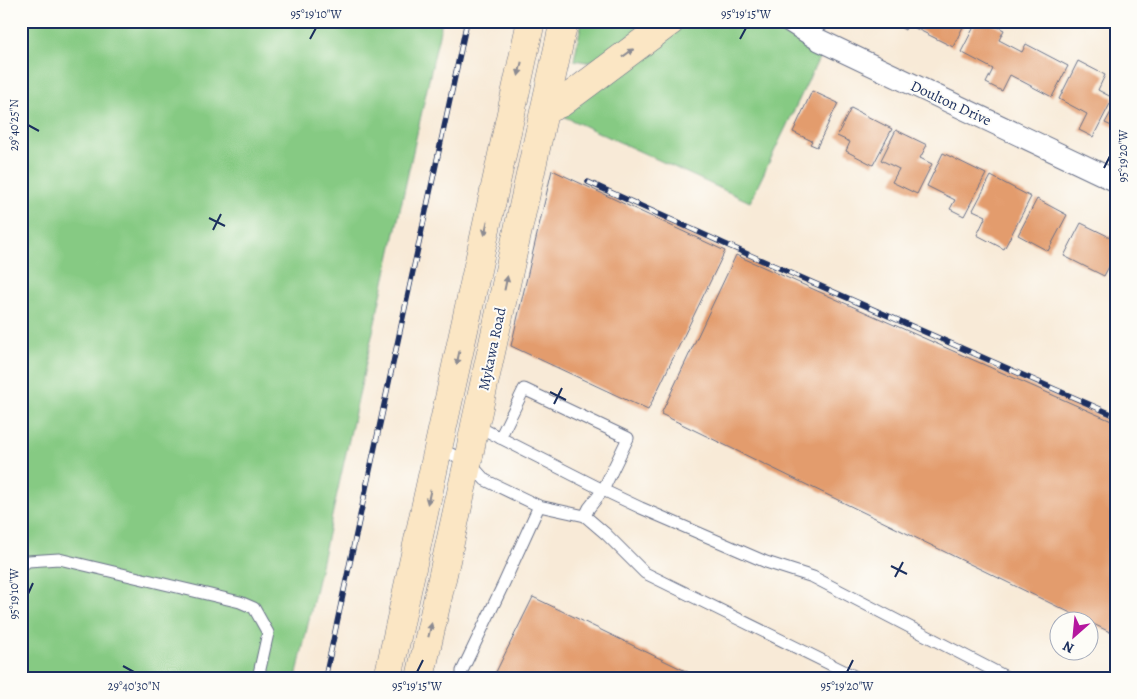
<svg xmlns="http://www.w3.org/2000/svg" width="1137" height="699" font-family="Alegreya,serif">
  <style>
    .green { fill: #86ca83; stroke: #507c70 }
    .building { fill: #e39c6d }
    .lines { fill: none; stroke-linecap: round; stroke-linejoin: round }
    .lane-casing { stroke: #687088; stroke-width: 13 }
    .street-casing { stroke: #687088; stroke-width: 23 }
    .secondary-casing { stroke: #687088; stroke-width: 29 }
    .lane { stroke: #fff; stroke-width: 11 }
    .street { stroke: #fff; stroke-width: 21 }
    .secondary { stroke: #fbe6c4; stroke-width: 28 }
    .rail-casing { stroke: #1b2f5e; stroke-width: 5.5 }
    .rail { stroke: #fdfcf7; stroke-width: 4; stroke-dasharray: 11; stroke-linecap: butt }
    .oneway { fill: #8b8a91 }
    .ticks { fill: none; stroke: #1b2f5e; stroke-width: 2 }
    .labels { text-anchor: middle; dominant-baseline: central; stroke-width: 4; stroke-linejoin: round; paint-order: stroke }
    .street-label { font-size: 15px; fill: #1b2f5e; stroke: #fdfcf7 }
    .neatline { fill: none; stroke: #1b2f5e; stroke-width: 2 }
    .ticks-label { font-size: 12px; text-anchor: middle; fill: #1b2f5e }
  </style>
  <rect width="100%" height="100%" fill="#fdfcf7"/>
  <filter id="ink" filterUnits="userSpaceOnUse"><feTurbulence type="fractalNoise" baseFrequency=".02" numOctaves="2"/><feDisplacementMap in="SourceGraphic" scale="10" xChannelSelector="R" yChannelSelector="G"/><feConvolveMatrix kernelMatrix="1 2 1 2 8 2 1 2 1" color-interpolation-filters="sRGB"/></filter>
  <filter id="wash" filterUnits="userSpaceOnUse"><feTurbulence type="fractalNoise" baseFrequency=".0096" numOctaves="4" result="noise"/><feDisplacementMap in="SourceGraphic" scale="20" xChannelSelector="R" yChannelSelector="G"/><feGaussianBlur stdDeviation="1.12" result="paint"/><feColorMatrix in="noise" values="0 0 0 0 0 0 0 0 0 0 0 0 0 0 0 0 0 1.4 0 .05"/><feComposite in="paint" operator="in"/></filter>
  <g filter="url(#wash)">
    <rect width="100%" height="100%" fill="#f8ead7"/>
    <g class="green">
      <path d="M21,21H442L296,678H21Z"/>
      <path d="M582,21H651L597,59L586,62L574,60Z"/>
      <path d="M689,21H770L786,35L821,54L750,202L565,117V111Z"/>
    </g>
    <g id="blocks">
      <g class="building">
        <path d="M889,21H909L905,30Z"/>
        <path d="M919,21H966L953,47L915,28Z"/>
        <path d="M977,21H986L1004,30L999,40L1022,52L1026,44L1068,66L1052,97L1010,75L1002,91L986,83L993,69L961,52Z"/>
        <path d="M1078,61L1105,75L1098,90L1113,98L1093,137L1079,130L1087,114L1059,99Z"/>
        <path d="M812,91L838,103L817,147L810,144L812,141L793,132Z"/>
        <path d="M1116,103V128L1105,123Z"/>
        <path d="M851,108L892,129L873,165L846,151L850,142L837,136Z"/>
        <path d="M896,130L927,145L920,158L932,164L917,194L892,182L899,169L881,160Z"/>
        <path d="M943,153L986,174L964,216L950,209L955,200L927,186Z"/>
        <path d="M552,170L725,251L648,410L511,346Z"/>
        <path d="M991,176L1031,197L1004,249L977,235L986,216L973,210Z"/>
        <path d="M1037,199L1067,215L1048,251L1018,235Z"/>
        <path d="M1081,223L1116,240V253L1104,276L1064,256Z"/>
        <path d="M736,255L1116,423V635L661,414Z"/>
        <path d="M533,597L700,678H493Z"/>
      </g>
    </g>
  </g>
  <g filter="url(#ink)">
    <use href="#blocks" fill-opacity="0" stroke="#687088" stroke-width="1"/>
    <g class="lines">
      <defs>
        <g id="lane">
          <path d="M475,425L603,490L641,508L766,562L813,577L1008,678"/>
          <path d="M500,438L524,389L628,438L603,490L589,508L585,516"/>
          <path d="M439,449L468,461L485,480L539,506L585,516L606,534L645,573L858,678"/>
          <path d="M21,566L28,561L59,559L240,602L254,608L268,633L258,678"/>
          <path d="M462,678V671L504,583L539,506"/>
        </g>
        <path id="street" d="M789,21L819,40L1116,181"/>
        <g id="secondary">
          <path d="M545,110L561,103L671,21"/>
          <path d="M388,678C437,459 483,240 531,21"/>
          <path d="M420,678L468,461L475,425L564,21"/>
        </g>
      </defs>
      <use href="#lane" class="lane-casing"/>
      <use href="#street" class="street-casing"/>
      <use href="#secondary" class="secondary-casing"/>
      <use href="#lane" class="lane"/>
      <use href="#street" class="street"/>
      <use href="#secondary" class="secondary"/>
      <defs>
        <g id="rail">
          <path d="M588,182L727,245L1116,416"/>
          <path d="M325,678L467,21"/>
        </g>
      </defs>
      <use href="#rail" class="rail-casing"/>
      <use href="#rail" class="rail"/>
    </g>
    <defs><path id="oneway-solid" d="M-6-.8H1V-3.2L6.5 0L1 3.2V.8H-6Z" transform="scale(1.25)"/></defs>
    <g class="oneway">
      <use href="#oneway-solid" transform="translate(628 53) rotate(-36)"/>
      <use href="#oneway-solid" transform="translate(520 69) rotate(103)"/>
      <use href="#oneway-solid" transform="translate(486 228) rotate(102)"/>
      <use href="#oneway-solid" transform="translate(506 283) rotate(-78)"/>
      <use href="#oneway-solid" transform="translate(458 358) rotate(102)"/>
      <use href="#oneway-solid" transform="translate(429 497) rotate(103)"/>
      <use href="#oneway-solid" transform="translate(430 630) rotate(-77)"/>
    </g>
  </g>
  <path class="ticks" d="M310,39L316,28M740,39L746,28M28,125L39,131M1104,168L1110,156M209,218L225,226M213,230L221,214M550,392L566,400M554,404L562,388M891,566L907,574M895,577L903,562M28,594L33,583M123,666L134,672M417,672L423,660M847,672L853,660"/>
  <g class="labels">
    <g class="street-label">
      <text transform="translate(951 103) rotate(25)">Doulton Drive</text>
      <text transform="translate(492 349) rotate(-78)">Mykawa Road</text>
    </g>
  </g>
  <rect width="1137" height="699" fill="none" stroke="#fdfcf7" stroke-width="55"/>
  <g transform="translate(1074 636) rotate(207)"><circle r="24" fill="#fdfcf7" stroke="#a3aaba"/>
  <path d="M0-4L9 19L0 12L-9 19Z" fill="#b5179e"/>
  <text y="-8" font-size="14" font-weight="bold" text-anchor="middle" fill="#1b2f5e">N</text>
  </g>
  <rect x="28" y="28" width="1082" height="644" class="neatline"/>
  <g class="ticks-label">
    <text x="316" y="18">95°19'10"W</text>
    <text x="746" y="18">95°19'15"W</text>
    <text transform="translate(14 125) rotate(-90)" y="4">29°40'25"N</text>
    <text transform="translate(1123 156) rotate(-90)" y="4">95°19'20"W</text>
    <text transform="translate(14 594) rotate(-90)" y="4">95°19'10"W</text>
    <text x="134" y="690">29°40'30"N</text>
    <text x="417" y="690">95°19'15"W</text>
    <text x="847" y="690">95°19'20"W</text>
  </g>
</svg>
